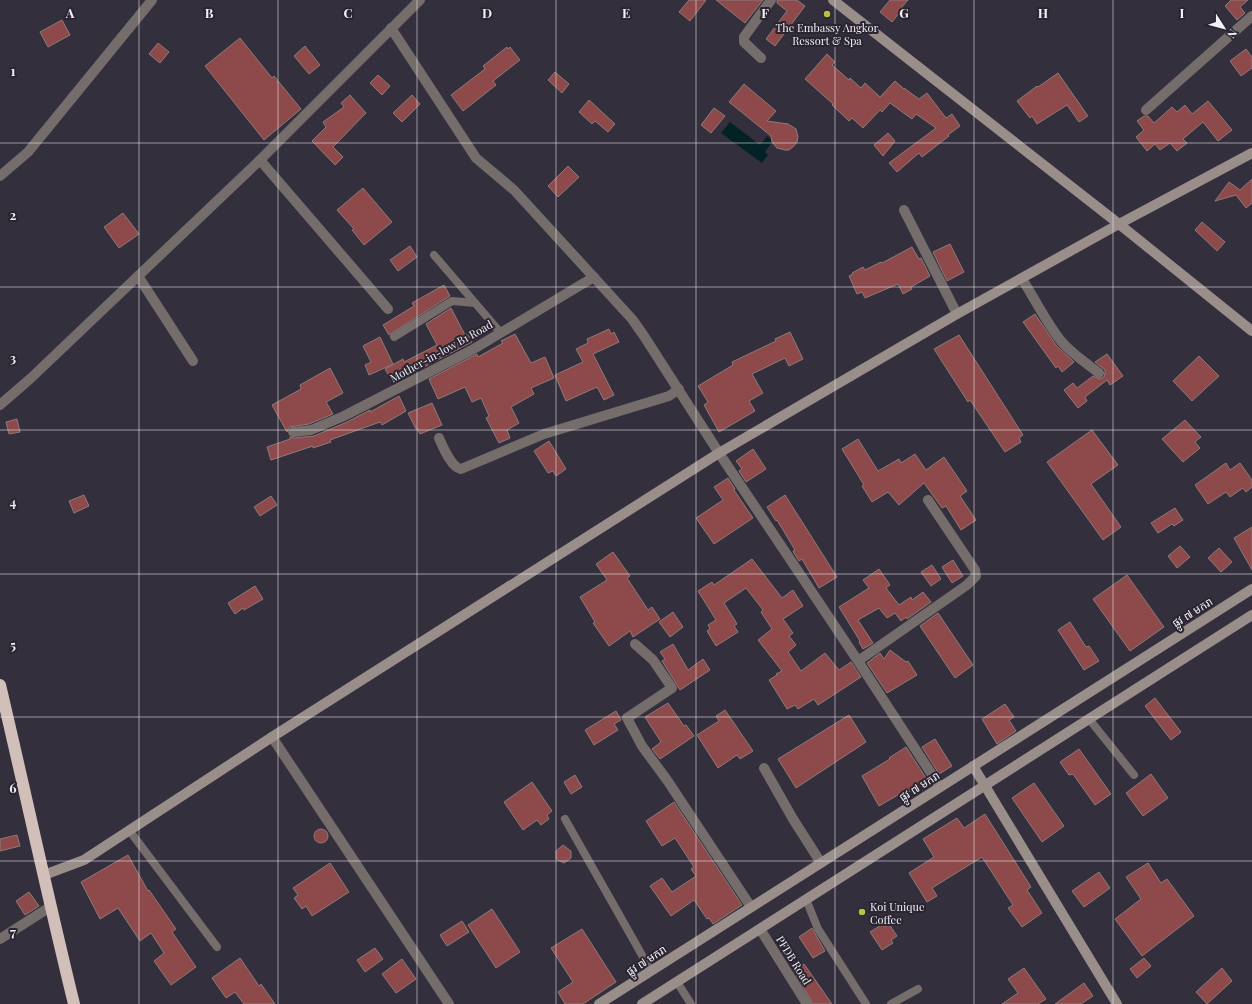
<svg xmlns="http://www.w3.org/2000/svg" width="1252" height="1004" font-family="'Playfair Display','Noto Sans Khmer',serif">
  <style>
    .water { fill: #032225 }
    .building { fill: #8e4a4a; stroke: #8d7a7a }
    .lines { fill: none; stroke-linecap: round; stroke-linejoin: round }
    .lane { stroke: #756d6b; stroke-width: 8 }
    .street { stroke: #756d6b; stroke-width: 10 }
    .secondary { stroke: #9a8e8a; stroke-width: 10 }
    .highway { stroke: #d2bfb9; stroke-width: 12 }
    .grid { fill: none; stroke: #f2eff7; stroke-width: 1; stroke-opacity: 0.55 }
    .poi-dot { fill: #bac045; stroke: #2a2531; stroke-width: 1.5 }
    .labels { text-anchor: middle; dominant-baseline: central; stroke-width: 4; stroke-linejoin: round; paint-order: stroke }
    .poi-label { font-size: 11px; fill: #f2eff7; stroke: #2a2531 }
    .street-label { font-size: 11px; fill: #f2eff7; stroke: #2a2531 }
    .grid-label { font-size: 13px; text-anchor: middle; font-weight: bold; fill: #f2eff7; stroke: #2a2531; stroke-width: 4; stroke-linejoin: round; paint-order: stroke }
  </style>
  <rect width="100%" height="100%" fill="#342f3c"/>
  <path class="water" d="M730,122L760,145L767,136L773,141L765,152L768,155L762,163L721,133Z"/>
  <g class="building">
    <path d="M689,0H706L690,21L679,12Z"/>
    <path d="M716,0H763L745,23Z"/>
    <path d="M777,0H797L805,6L775,46L766,39L787,11L777,3Z"/>
    <path d="M890,0H908L902,7L903,8L892,22L880,12Z"/>
    <path d="M1231,0H1248L1240,7L1245,13L1237,20L1225,6Z"/>
    <path d="M62,20L70,35L48,47L40,32Z"/>
    <path d="M240,38L272,78L274,76L301,109L264,140L205,66Z"/>
    <path d="M158,43L169,52L160,63L149,54Z"/>
    <path d="M305,46L320,65L309,74L294,56Z"/>
    <path d="M507,47L508,49L510,47L520,60L493,81L496,85L463,111L451,95L485,69L483,66Z"/>
    <path d="M1246,49L1252,57V68L1241,76L1230,61Z"/>
    <path d="M827,54L835,62L832,65L849,80L850,78L861,88L865,83L880,97L895,81L904,89V88L919,99L927,93L946,118L952,114L960,126L948,135L949,136L922,157L919,153L897,172L889,163L936,128L916,114L912,119L890,103L882,112L880,110L863,128L852,118L849,121L832,105L833,104L805,79Z"/>
    <path d="M555,72L569,84L562,93L548,80Z"/>
    <path d="M1058,73L1088,116L1079,122L1067,105L1037,124L1032,116L1030,118L1017,101L1037,86L1038,87Z"/>
    <path d="M378,75L390,86L382,95L370,83Z"/>
    <path d="M744,84L776,111L767,121L788,124L796,129L798,137L797,142L794,146L789,150H785L777,148L772,142L771,136L729,102Z"/>
    <path d="M350,95L366,113L333,147L343,157L335,165L312,141L326,127L323,122L344,107L341,103Z"/>
    <path d="M412,95L420,104L402,122L393,113Z"/>
    <path d="M589,100L615,124L608,132L595,121L592,124L579,112Z"/>
    <path d="M1208,101L1232,130L1218,141L1203,122L1183,139L1187,143L1177,151L1170,143L1160,150L1155,144L1147,151L1136,137L1144,130L1137,121L1144,116H1148L1154,123L1172,107L1177,112L1185,105L1192,114Z"/>
    <path d="M714,108L725,116L711,133L701,125Z"/>
    <path d="M888,133L895,141L883,156L874,145Z"/>
    <path d="M568,166L579,177L558,197L548,186Z"/>
    <path d="M1252,179V203L1246,208L1236,195L1215,201L1229,182L1240,190Z"/>
    <path d="M363,188L392,222L364,245L352,230L354,229L337,210Z"/>
    <path d="M123,213L139,234L119,248L104,227Z"/>
    <path d="M1202,222L1225,242L1217,251L1195,230Z"/>
    <path d="M950,244L964,272L947,281L933,252Z"/>
    <path d="M410,246L417,257L398,271L390,260Z"/>
    <path d="M912,247L919,259L921,258L930,276L911,287L912,289L903,294L898,284L865,298L862,292L857,294L849,276L853,274L852,273L863,267L865,270L881,262L882,263Z"/>
    <path d="M444,285L450,296L389,335L383,325L414,306L412,303Z"/>
    <path d="M451,308L465,335L468,333L472,342L393,383L385,369L403,359L404,362L437,345L426,324Z"/>
    <path d="M1035,314L1056,345L1074,362L1062,372L1058,366L1056,368L1023,322Z"/>
    <path d="M609,329L611,334L614,332L619,342L593,354L614,395L604,400L597,387L566,401L555,375L583,362L576,349L588,343L587,339Z"/>
    <path d="M790,332L803,359L789,366L785,358L752,374L763,393L749,401L755,411L719,432L704,405L708,402L698,386L733,365L732,362L776,341L775,339Z"/>
    <path d="M515,334L531,363L545,357L554,378L531,388L534,394L511,407L519,423L507,430L510,438L499,443L486,418L489,416L481,398L472,402L465,387L438,399L429,379L477,354L478,357L503,343L501,341Z"/>
    <path d="M959,335L1023,435L1019,438L1021,442L1005,452L970,400L968,402L934,349Z"/>
    <path d="M380,337L393,364L369,375L365,365L371,362L363,346Z"/>
    <path d="M1107,354L1123,376L1110,385L1107,380L1085,397L1087,401L1078,408L1064,390L1073,383L1077,388L1093,376L1099,379L1104,377L1105,373V370L1095,362Z"/>
    <path d="M1199,356L1219,376L1192,401L1173,381Z"/>
    <path d="M330,368L343,393L326,402L333,414L309,424L289,427L287,432L272,405L301,389L300,385Z"/>
    <path d="M399,396L406,411L382,425L380,422L330,440L331,442L313,448V446L271,460L267,447L290,439V437L294,438L314,436L347,422L370,410V412Z"/>
    <path d="M432,403L442,425L420,434L417,428L416,429L408,413Z"/>
    <path d="M17,419L20,432L9,434L6,422Z"/>
    <path d="M1185,420L1201,437L1195,442L1200,448L1183,462L1162,439Z"/>
    <path d="M1092,430L1118,465L1091,484L1121,527L1103,540L1047,462Z"/>
    <path d="M858,439L878,471L899,459L901,463L915,454L926,470L944,457L967,491L960,496L976,520L961,530L946,506L942,508L924,483L899,505L888,492L872,502L862,486L864,485L842,449Z"/>
    <path d="M549,441L566,469L556,476L553,471L548,473L534,451Z"/>
    <path d="M753,449L766,469L746,482L739,471L742,469L736,461Z"/>
    <path d="M1226,463L1230,470L1240,463L1252,480V487L1246,492L1243,488L1230,497L1226,492L1208,504L1195,485Z"/>
    <path d="M728,478L735,489L734,490L753,518L714,544L696,518L723,500L714,487Z"/>
    <path d="M84,495L89,506L74,513L69,501Z"/>
    <path d="M785,495L837,577L819,588L802,559L799,561L794,553L793,551L795,550L777,520L776,521L767,507Z"/>
    <path d="M271,496L277,505L260,516L254,507Z"/>
    <path d="M1175,508L1183,520L1174,526L1172,524L1158,533L1151,523Z"/>
    <path d="M1252,527V570L1234,538Z"/>
    <path d="M1180,546L1190,557L1177,568L1168,556Z"/>
    <path d="M1219,548L1232,562L1221,572L1208,558Z"/>
    <path d="M613,552L630,576L627,578L648,610L652,607L660,619L633,637L630,631L609,646L593,623L595,622L580,597L607,580L596,564Z"/>
    <path d="M752,559L782,598L793,590L803,606L783,619L793,633L789,636L796,645L788,652L801,671L825,653L839,670L851,662L861,677L818,705L814,699L798,709L795,705L787,709L769,680L777,675L776,674L782,671L758,640L772,629L761,612L763,610L746,588L724,603L737,624L734,626L738,632L716,646L707,631L710,629L708,625L716,620L698,591L712,582L714,585Z"/>
    <path d="M953,560L963,576L952,583L942,567Z"/>
    <path d="M932,565L941,579L931,586L921,572Z"/>
    <path d="M879,569L890,585L886,588L899,605L911,597L912,600L923,592L931,602L907,619L906,617L901,621L895,613L887,618L879,608L858,620L873,643L863,649L859,642L860,641L839,607L869,588L863,580Z"/>
    <path d="M1127,575L1164,627L1130,651L1093,599Z"/>
    <path d="M255,586L263,599L244,610L243,608L235,614L228,603Z"/>
    <path d="M673,612L683,627L670,637L659,622Z"/>
    <path d="M938,613L973,665L955,678L920,626Z"/>
    <path d="M1070,622L1086,647L1089,646L1099,661L1084,670L1058,630Z"/>
    <path d="M673,644L688,670L703,659L710,670L680,690L662,661L665,659L660,652Z"/>
    <path d="M890,650L906,662L908,661L917,675L887,693L867,663L880,653L884,659Z"/>
    <path d="M1155,698L1181,732L1171,740L1145,706Z"/>
    <path d="M668,703L684,726L686,725L694,736L660,759L652,749L661,742L645,717Z"/>
    <path d="M1005,704L1014,717L1009,720L1016,731L997,744L982,719Z"/>
    <path d="M725,710L753,751L740,759L737,755L718,768L697,735L719,721L716,716Z"/>
    <path d="M616,711L621,720L614,724L618,730L594,745L585,730Z"/>
    <path d="M849,715L866,742L796,788L778,759Z"/>
    <path d="M935,739L952,766L939,774L922,747Z"/>
    <path d="M906,747L928,781L910,792L908,789L879,806L862,776L890,759L889,758Z"/>
    <path d="M1079,749L1111,794L1095,805L1073,774L1069,775L1060,762Z"/>
    <path d="M1151,774L1168,798L1143,816L1126,793Z"/>
    <path d="M575,775L582,787L571,794L564,782Z"/>
    <path d="M532,782L552,811L547,815L549,819L541,825L537,820L523,830L504,802Z"/>
    <path d="M1034,783L1064,826L1042,842L1012,798Z"/>
    <path d="M674,802L742,905L713,924L709,918L707,919L694,900L671,916L650,886L662,878L672,892L696,876L691,869L694,867L675,838L662,846L646,821Z"/>
    <path d="M985,814L1031,887L1027,890L1042,913L1022,927L1008,908L1013,905L982,857L932,888L937,896L927,902L909,873L934,857L923,839L957,818L964,828Z"/>
    <circle cx="321" cy="836" r="7"/>
    <path d="M17,835L20,846L0,851V839Z"/>
    <path d="M563,845L571,851V858L564,863L556,859V851Z"/>
    <path d="M128,855L148,891L149,890L176,929L172,932L196,967L171,985L154,961L164,953L151,933L140,941L118,908L100,919L81,882Z"/>
    <path d="M330,863L349,892L312,916L306,906L302,909L294,898L298,895L293,888Z"/>
    <path d="M1148,863L1161,883L1167,879L1194,916L1142,956L1115,919L1141,899L1126,877Z"/>
    <path d="M1099,872L1110,888L1084,907L1072,891Z"/>
    <path d="M29,892L39,906L25,915L16,901Z"/>
    <path d="M492,909L520,952L496,968L468,925Z"/>
    <path d="M462,921L469,932L447,946L440,935Z"/>
    <path d="M883,924L885,927L889,924L897,936L891,940L893,943L882,950L870,932Z"/>
    <path d="M812,928L825,951L813,958L799,937Z"/>
    <path d="M582,929L616,982L583,1004H565L558,992L573,982L551,948Z"/>
    <path d="M375,948L383,959L365,972L357,960Z"/>
    <path d="M240,958L259,986L261,984L275,1004H244L235,992L226,998L212,978Z"/>
    <path d="M1144,958L1151,966L1137,978L1130,969Z"/>
    <path d="M402,959L416,979L396,993L382,974Z"/>
    <path d="M804,964L832,1004H813L794,971Z"/>
    <path d="M1024,968L1046,999L1038,1004H1002L1018,993L1008,979Z"/>
    <path d="M1222,968L1232,981L1207,1004L1196,992Z"/>
    <path d="M1084,983L1093,996L1081,1004H1055Z"/>
  </g>
  <g class="lines">
    <g class="lane">
      <path d="M434,255L500,332"/>
      <path d="M394,337L452,301L475,303"/>
      <path d="M1089,719L1134,775"/>
      <path d="M565,819L651,971"/>
      <path d="M129,830L217,947"/>
      <path d="M806,899L818,929L866,1004"/>
      <path d="M677,982L691,1004"/>
      <path d="M891,1004L918,989"/>
    </g>
    <g class="street">
      <path d="M391,28L476,158L514,190L632,319L644,336L719,453L858,661L940,787"/>
      <path d="M761,58L744,42V37L771,0"/>
      <path d="M1146,110L1252,16"/>
      <path d="M260,160L388,309"/>
      <path d="M0,176L28,152L152,0"/>
      <path d="M904,210L957,314"/>
      <path d="M138,276L193,361"/>
      <path d="M1022,279C1035,299 1046,322 1061,341C1072,354 1086,363 1099,373"/>
      <path d="M0,405L31,378L260,160L420,0"/>
      <path d="M293,432L311,430L344,416L472,350L594,277"/>
      <path d="M439,438C443,447 451,467 461,469L544,434L669,396L679,389"/>
      <path d="M635,644L653,660L672,688L627,718L642,746L667,780L751,907"/>
      <path d="M858,661L967,585L976,576L975,570L928,500"/>
      <path d="M272,737L449,1004"/>
      <path d="M764,768L793,819L821,863"/>
      <path d="M760,929L807,1004"/>
      <path d="M0,939L50,907"/>
    </g>
    <g class="secondary">
      <path d="M833,0L1119,224L1252,331"/>
      <path d="M973,766L1117,1004"/>
      <path d="M44,875L84,860L272,737L719,453L957,314L1119,224L1252,153"/>
      <path d="M599,1004L1252,589"/>
      <path d="M642,1004L1252,615"/>
    </g>
    <path class="highway" d="M0,685C25,791 48,898 74,1004"/>
  </g>
  <path class="grid" d="M139,0V1004M278,0V1004M417,0V1004M556,0V1004M696,0V1004M835,0V1004M974,0V1004M1113,0V1004M0,143H1252M0,287H1252M0,430H1252M0,574H1252M0,717H1252M0,861H1252"/>
  <g class="poi-dot">
    <circle cx="827" cy="14" r="4"/>
    <circle cx="862" cy="912" r="4"/>
  </g>
  <g class="labels">
    <g class="poi-label">
      <text x="827" y="27">The Embassy Angkor<tspan x="827" dy="13">Ressort &amp; Spa</tspan></text>
      <text x="870" y="906" text-anchor="start">Koi Unique<tspan x="870" dy="13">Coffee</tspan></text>
    </g>
    <g class="street-label">
      <text transform="translate(441 351) rotate(-29)">Mother-in-low B1 Road</text>
      <text transform="translate(1192 612) rotate(-32)">ផ្លូវ ៧ មករា</text>
      <text transform="translate(919 786) rotate(-32)">ផ្លូវ ៧ មករា</text>
      <text transform="translate(646 960) rotate(-33)">ផ្លូវ ៧ មករា</text>
      <text transform="translate(794 960) rotate(58)">PFDB Road</text>
    </g>
  </g>
  <g class="grid-label">
    <text x="70" y="18">A</text>
    <text x="209" y="18">B</text>
    <text x="348" y="18">C</text>
    <text x="487" y="18">D</text>
    <text x="626" y="18">E</text>
    <text x="765" y="18">F</text>
    <text x="904" y="18">G</text>
    <text x="1043" y="18">H</text>
    <text x="1182" y="18">I</text>
    <text x="13" y="76">1</text>
    <text x="13" y="220">2</text>
    <text x="13" y="363">3</text>
    <text x="13" y="507">4</text>
    <text x="13" y="650">5</text>
    <text x="13" y="793">6</text>
    <text x="13" y="937">7</text>
  </g>
  <g transform="translate(1224 28) rotate(126)" stroke="#2a2531" stroke-width="3" paint-order="stroke">
  <path d="M0-3L7 15L0 10L-7 15Z" fill="#f2eff7"/>
  <text y="-6" font-size="11" font-weight="bold" text-anchor="middle" fill="#f2eff7">N</text>
  </g>
</svg>
